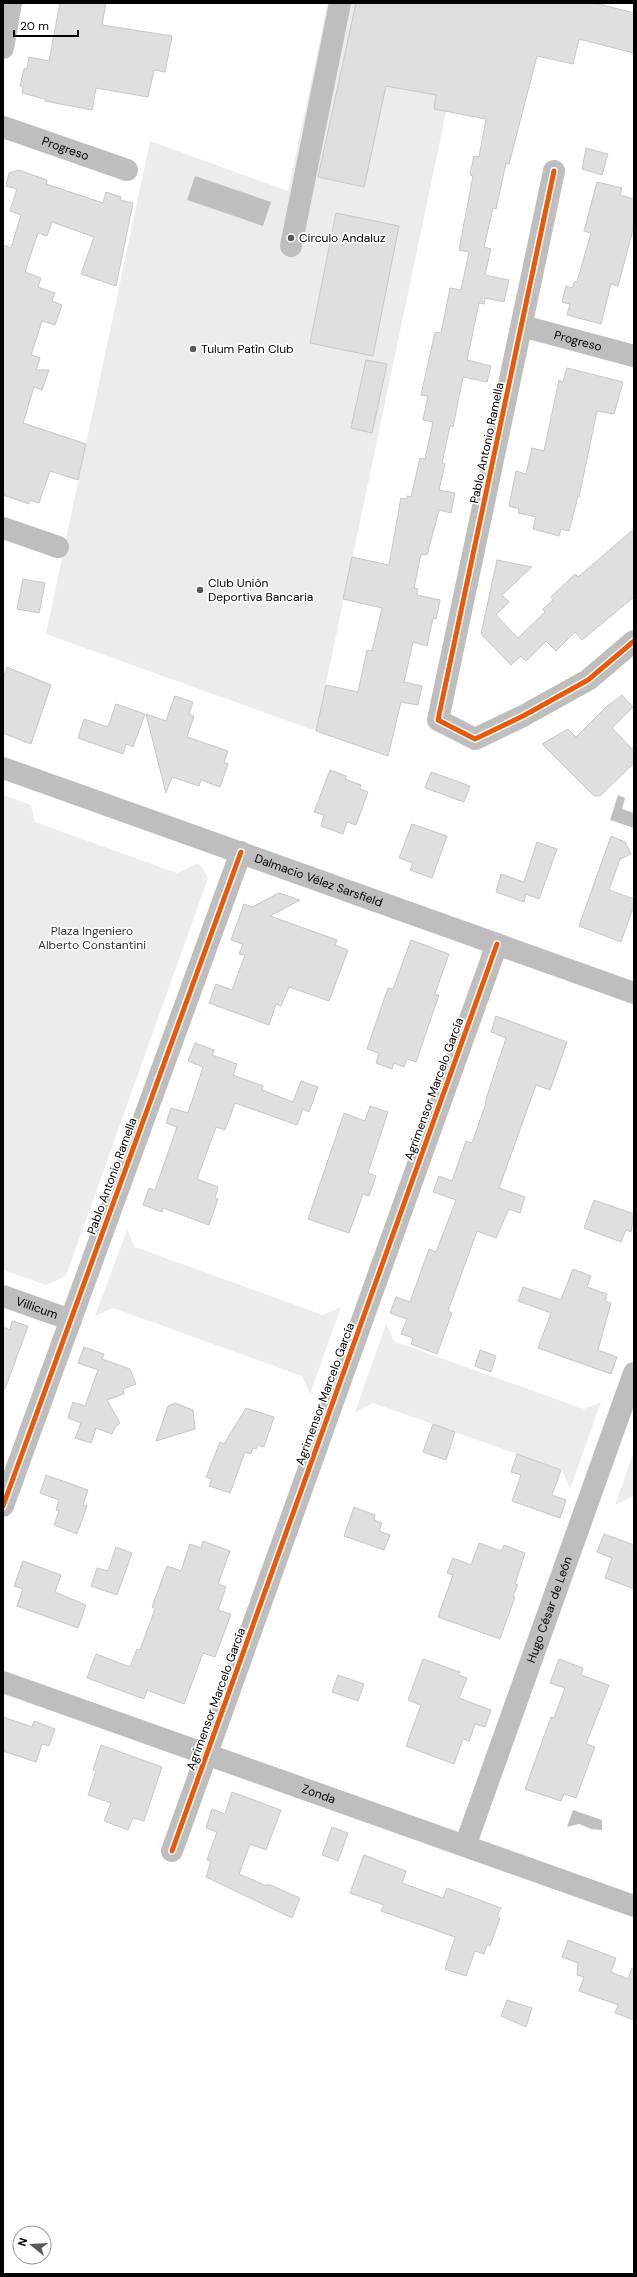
<svg xmlns="http://www.w3.org/2000/svg" width="637" height="2277" font-family="'DM Sans',sans-serif">
  <style>
    .green { fill: #ececec }
    .water { fill: #bfbfbf }
    .building { fill: #dfdfdf; stroke: #c7c7c7 }
    .lines { fill: none; stroke-linecap: round; stroke-linejoin: round }
    .minor { stroke: #bebebe; stroke-width: 22 }
    .cycleway-casing { stroke: #fff; stroke-width: 8 }
    .cycleway { stroke: #e8590c; stroke-width: 5 }
    .poi-dot { fill: #595959; stroke: #fff; stroke-width: 1.5 }
    .labels { text-anchor: middle; dominant-baseline: central; stroke-width: 3.5; stroke-linejoin: round; paint-order: stroke }
    .street-label { font-size: 12px; fill: #000; stroke: #fff }
    .poi-label { font-size: 12px; fill: #000; stroke: #fff; text-anchor: start }
    .park-label { font-size: 12px; fill: #333; stroke: #fff }
  </style>
  <rect width="100%" height="100%" fill="#fff"/>
  <g class="green">
    <path d="M328,3H469L316,731L46,634L150,141L288,191Z"/>
    <path d="M3,795L31,805L35,822L177,873L197,864L200,865L208,878L66,1276L46,1285L3,1270Z"/>
    <path d="M127,1230L135,1247L323,1315L341,1307L310,1394L302,1376L113,1308L95,1316Z"/>
    <path d="M386,1324L395,1342L410,1347L584,1409L601,1402L570,1489L562,1470L373,1403L355,1412Z"/>
    <path d="M634,1451V1498L631,1497L615,1505Z"/>
  </g>
  <g class="water">
    <path d="M195,176L271,202L263,226L187,200Z"/>
    <path d="M618,795L625,798L622,809L634,813V828L610,820Z"/>
    <path d="M573,1810L602,1820V1830L591,1829L579,1824L567,1827Z"/>
  </g>
  <g class="building">
    <path d="M60,3H106L102,25L172,36L165,72L154,70L148,97L96,88L92,110L45,101V99L22,93L23,87L20,86L24,69H27L29,57L49,61Z"/>
    <path d="M356,3H595L634,13V53L579,39L573,64L537,56L509,164L506,163L496,209L493,208L484,247L491,249L485,275L509,280L504,302L485,298L484,304L479,303L467,360L491,366L487,382L463,377L453,427L450,426L442,463L445,464L439,490L455,493L451,513L439,510L427,555L421,554L414,588L418,589L417,595L440,600L436,619L433,618L427,646L413,642L404,682L422,686L418,705L401,702L388,756L316,731L326,685L358,692L367,650L372,651L382,608L343,599L352,557L389,565L401,498L407,499V496L411,497L420,458L425,459L433,422L423,420L428,396L421,395L435,332L441,333L450,288L461,290L469,252L459,250L473,176L470,175L474,156L479,157L486,119L434,109L436,95L386,86L364,187L318,177Z"/>
    <path d="M586,148L608,154L602,175L582,169Z"/>
    <path d="M19,170L47,180L46,184L103,203L106,192L121,197L120,200L133,203L116,286L81,274L94,237L52,222L47,236L38,233L25,272L41,278L38,287L55,293L52,301L62,305L55,325L42,321L31,355L40,358L36,370H49L42,390L34,387L23,423L86,444L78,480L50,471L39,503L30,500L29,504L3,495V245L11,248L21,215L10,211L17,189L6,186L9,173Z"/>
    <path d="M597,182L622,188L620,195L634,199V226L618,286L611,284L601,324L567,315L570,304L562,302L566,286L572,288L574,282H577L591,233L584,231Z"/>
    <path d="M336,213L399,226L373,356L310,343Z"/>
    <path d="M366,360L387,364L372,433L351,428Z"/>
    <path d="M567,368L623,382L614,414L597,411L579,497L578,496L569,531L561,529L559,536L533,529L536,517L518,513L519,509L509,506L516,471L526,474L532,448L544,451L559,380L563,382Z"/>
    <path d="M634,529V597L582,640L575,632L556,651L546,641L526,661L521,656L511,665L481,634L497,560L532,567L502,595L509,602L496,615L518,638L545,612L543,609L553,600L551,597L575,574L578,577Z"/>
    <path d="M23,579L45,583L39,613L17,609Z"/>
    <path d="M7,667L51,685L31,744L3,733V679Z"/>
    <path d="M622,695L633,707L612,728L634,751V763L600,796H594L542,744L568,729L576,737L606,707Z"/>
    <path d="M175,696L193,702L189,714L194,716L187,737L228,751L224,762L228,764L220,787L201,780L199,786L172,777L166,793L146,714L166,721Z"/>
    <path d="M116,704L145,714L133,747L126,744L123,754L78,738L84,719L108,727Z"/>
    <path d="M330,770L346,776L345,779L361,785L360,789L368,792L356,825L347,822L343,834L321,826L324,815L314,812Z"/>
    <path d="M431,772L470,786L464,802L425,788Z"/>
    <path d="M412,824L447,836L432,878L410,870L413,863L399,858Z"/>
    <path d="M611,836L625,842L631,854L620,859L609,890L634,899V905L621,942L579,926Z"/>
    <path d="M537,842L557,849L539,899L526,894L524,902L496,892L501,874L524,882Z"/>
    <path d="M279,893L300,900L270,916L337,940L335,945L348,950L329,1001L289,987L281,1006L276,1004L269,1025L209,1003L216,984L232,990L245,955L239,954L243,944L231,940L244,904L252,907Z"/>
    <path d="M411,940L449,954L435,994L439,995L416,1062L407,1059L404,1067L394,1063L392,1069L376,1063L379,1053L367,1049L388,988L393,989Z"/>
    <path d="M496,1016L567,1042L550,1090L536,1085L499,1188L525,1197L520,1213L509,1209L496,1238L477,1231L448,1311L452,1313L437,1354L411,1344L413,1338L401,1334L407,1319L390,1313L396,1297L410,1302L429,1249L436,1252L456,1200L433,1192L439,1176L452,1181L466,1141L472,1143L486,1103L485,1102L506,1038L491,1032Z"/>
    <path d="M195,1043L214,1050L212,1055L237,1064L233,1075L263,1086L262,1090L293,1102L301,1081L318,1087L309,1112L303,1109L297,1125L235,1103L225,1130L216,1127L197,1179L218,1187L215,1198L218,1199L209,1225L163,1208L162,1212L143,1205L149,1188L155,1190L177,1127L166,1123L171,1108L188,1113L203,1067L188,1061Z"/>
    <path d="M370,1106L388,1112L368,1173L376,1176L369,1196L363,1194L349,1233L308,1219L344,1113L365,1121Z"/>
    <path d="M594,1200L634,1214L631,1232L626,1230L621,1242L584,1228Z"/>
    <path d="M573,1269L591,1276L587,1287L607,1294L605,1301L611,1303L598,1350L617,1357L611,1374L538,1348L551,1313L518,1301L523,1287L561,1300Z"/>
    <path d="M12,1321L28,1326L5,1389L3,1388V1327L10,1330Z"/>
    <path d="M84,1347L104,1354L102,1359L130,1369L136,1384L123,1389L124,1394L107,1400L120,1423L115,1427L112,1434L96,1428L91,1443L75,1438L81,1423L68,1418L73,1402L85,1406L98,1370L78,1363Z"/>
    <path d="M480,1350L496,1356L491,1372L475,1366Z"/>
    <path d="M175,1403L193,1410L195,1429L156,1441L168,1406Z"/>
    <path d="M246,1408L274,1417L264,1447L258,1445L256,1449L253,1448L251,1454L245,1452L230,1493L209,1486L212,1479L206,1477L220,1442L224,1444Z"/>
    <path d="M433,1424L455,1432L446,1460L423,1452Z"/>
    <path d="M517,1454L561,1470L552,1495L566,1500L560,1518L512,1501L521,1475L511,1472Z"/>
    <path d="M46,1475L88,1490L83,1505L87,1506L77,1534L54,1525L59,1511L56,1510L59,1500L40,1493Z"/>
    <path d="M354,1507L375,1515L374,1520L382,1523L379,1531L390,1535L384,1550L344,1536Z"/>
    <path d="M604,1534L634,1545V1589L605,1578L612,1558L597,1552Z"/>
    <path d="M203,1541L230,1551L218,1584L226,1587L218,1610L231,1614L215,1657L203,1653L184,1704L147,1690L144,1699L87,1678L96,1654L130,1667L137,1649L140,1650L155,1609L152,1607L167,1566L181,1571L190,1544L201,1548Z"/>
    <path d="M479,1543L501,1551L504,1545L525,1553L515,1584L518,1585L513,1596L515,1597L500,1639L438,1617L453,1575L447,1573L453,1558L471,1565Z"/>
    <path d="M116,1547L132,1553L117,1595L91,1586L97,1568L108,1571Z"/>
    <path d="M23,1561L61,1575L55,1592L86,1605L78,1628L17,1606L23,1589L14,1586Z"/>
    <path d="M423,1659L460,1672L458,1675L467,1678L459,1698L491,1710L485,1727L475,1724L469,1741L463,1739L454,1764L406,1746L421,1705L408,1700Z"/>
    <path d="M559,1659L583,1668L581,1675L609,1685L586,1744L595,1747L576,1798L564,1794L561,1801L525,1789L551,1717L554,1718L565,1688L550,1683Z"/>
    <path d="M338,1675L364,1684L358,1701L332,1692Z"/>
    <path d="M3,1717L32,1727L34,1721L55,1729L49,1746L42,1744L36,1762L3,1751Z"/>
    <path d="M101,1745L162,1767L144,1821L133,1818L128,1830L104,1821L111,1803L88,1795L96,1771L93,1770Z"/>
    <path d="M232,1792L281,1810L266,1850L250,1844L239,1874L267,1886L268,1884L300,1898L292,1918L206,1877L211,1861L207,1860L217,1832L206,1828L212,1809L225,1814Z"/>
    <path d="M332,1827L348,1833L338,1861L322,1855Z"/>
    <path d="M364,1855L406,1871L402,1883L443,1898L447,1888L501,1908L497,1916L500,1918L490,1946L487,1945L484,1954L475,1951L466,1976L445,1969L455,1937L381,1911L384,1905L350,1893Z"/>
    <path d="M568,1940L616,1958L611,1972L628,1979L632,1968H634V2020L615,2013L618,2005L579,1991L584,1977L577,1975L578,1963L562,1957Z"/>
    <path d="M507,2000L532,2008L526,2027L501,2016Z"/>
  </g>
  <g class="lines">
    <g class="minor">
      <path d="M3,48L11,3"/>
      <path id="s1" d="M3,127L127,170"/>
      <path d="M554,171L438,720L475,739L523,716L588,680L634,641"/>
      <path d="M291,246L340,3"/>
      <path id="s2" d="M522,326L634,356"/>
      <path d="M3,528L58,547"/>
      <path id="s3" d="M3,768L634,993"/>
      <path id="s4" d="M3,1296L71,1320"/>
      <path d="M3,1506L241,852"/>
      <path id="s5" d="M3,1682L634,1906"/>
      <path id="s6" d="M465,1846L634,1373"/>
      <path d="M172,1851L497,944"/>
    </g>
    <defs>
      <g id="cycleway">
        <path d="M554,171L438,720L475,739L523,716L588,680L634,641"/>
        <path d="M3,1506L241,852"/>
        <path d="M172,1851L497,944"/>
      </g>
    </defs>
    <use href="#cycleway" class="cycleway-casing"/>
    <use href="#cycleway" class="cycleway"/>
  </g>
  <g class="poi-dot">
    <circle cx="291" cy="238" r="4"/>
    <circle cx="193" cy="349" r="4"/>
    <circle cx="200" cy="590" r="4"/>
  </g>
  <g class="labels">
    <g class="street-label">
      <text stroke="none"><textPath href="#s1" startOffset="66">Progreso</textPath></text>
      <text stroke="none"><textPath href="#s2" startOffset="58">Progreso</textPath></text>
      <text transform="translate(487 443) rotate(-78)">Pablo Antonio Ramella</text>
      <text stroke="none"><textPath href="#s3" startOffset="335">Dalmacio Vélez Sarsfield</textPath></text>
      <text transform="translate(434 1089) rotate(-70)">Agrimensor Marcelo García</text>
      <text transform="translate(112 1176) rotate(-70)">Pablo Antonio Ramella</text>
      <text stroke="none"><textPath href="#s4" startOffset="36">Villicum</textPath></text>
      <text transform="translate(325 1394) rotate(-70)">Agrimensor Marcelo García</text>
      <text stroke="none"><textPath href="#s6" startOffset="251">Hugo César de León</textPath></text>
      <text transform="translate(216 1699) rotate(-70)">Agrimensor Marcelo García</text>
      <text stroke="none"><textPath href="#s5" startOffset="335">Zonda</textPath></text>
    </g>
    <g class="poi-label">
      <text x="299" y="238">Circulo Andaluz</text>
      <text x="201" y="349">Tulum Patìn Club</text>
      <text x="208" y="583">Club Uniòn<tspan x="208" dy="14">Deportiva Bancaria</tspan></text>
    </g>
    <g class="park-label">
      <text x="92" y="931">Plaza Ingeniero<tspan x="92" dy="14">Alberto Constantini</tspan></text>
    </g>
  </g>
  <rect width="637" height="2277" fill="none" stroke="#000000" stroke-width="8"/>
  <g transform="translate(32 2245) rotate(288)"><circle r="19" fill="#ffffff" stroke="#999999"/>
  <path d="M0-3L7 15L0 10L-7 15Z" fill="#595959"/>
  <text y="-6" font-size="11" font-weight="bold" text-anchor="middle" fill="#000000">N</text>
  </g>
  <path d="M14 30v6h64v-6" fill="none" stroke="#000000" stroke-width="2"/>
  <text x="20" y="30" font-size="12" fill="#000000" stroke="#ffffff" stroke-width="3" paint-order="stroke">20 m</text>
</svg>
